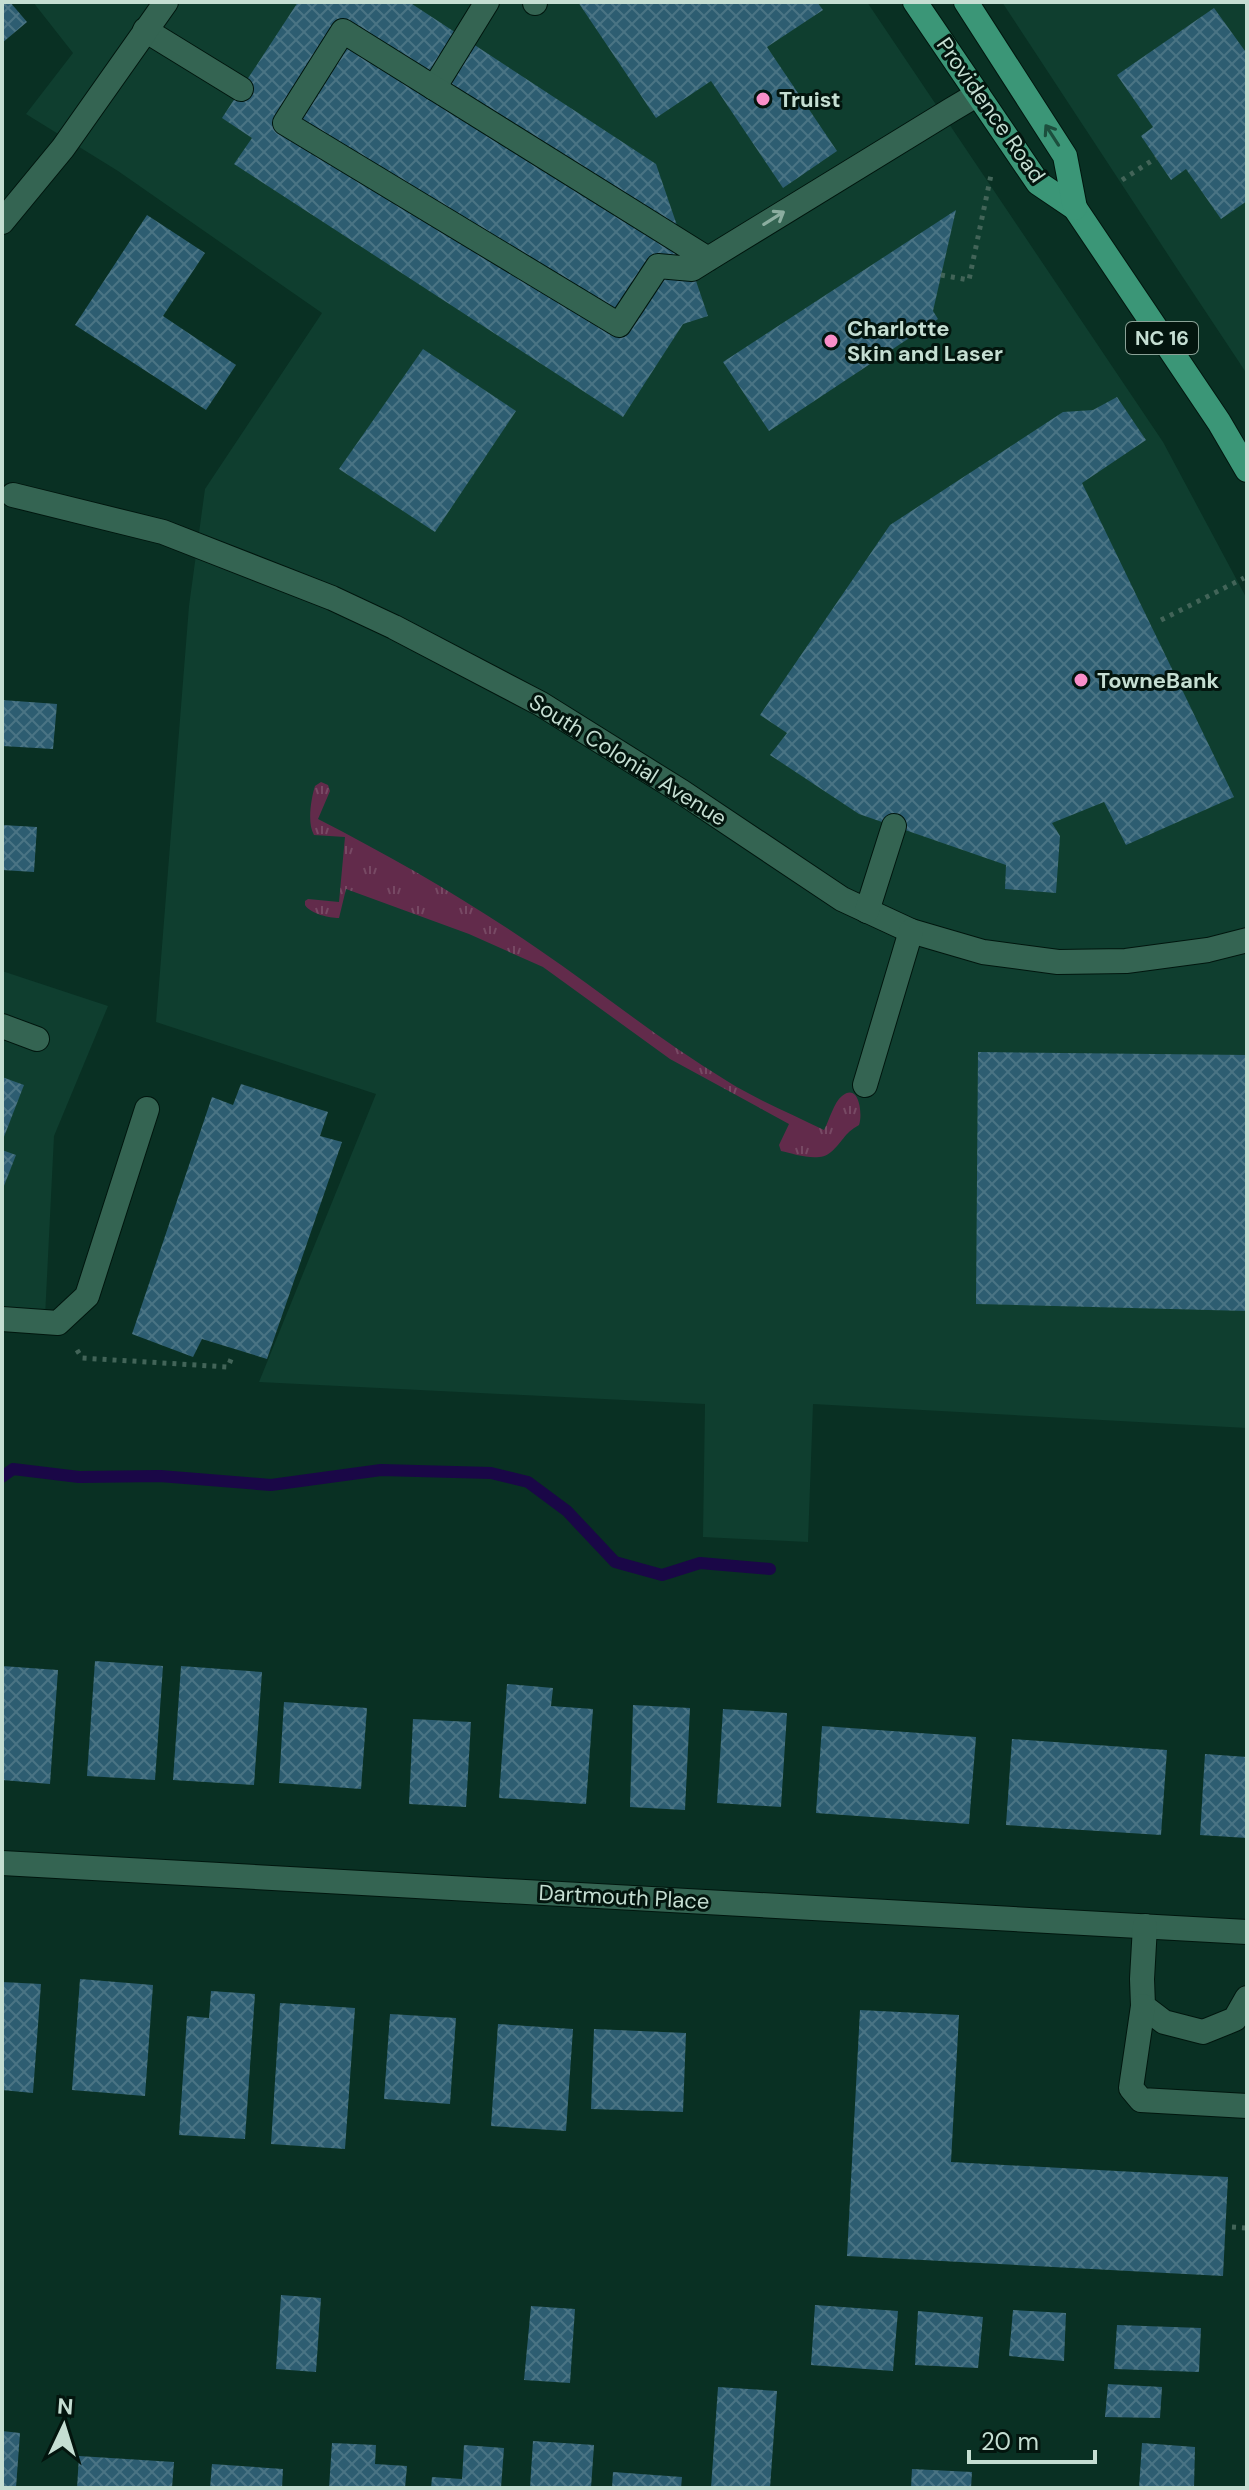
<svg xmlns="http://www.w3.org/2000/svg" width="1249" height="2490" font-family="'DM Sans',sans-serif">
  <style>
    .built { fill: #0f3e2f }
    .grass { fill: url(#grass-tufts) }
    .lines { fill: none; stroke-linecap: round; stroke-linejoin: round }
    .stream { stroke: #1a0747; stroke-width: 12 }
    .building { fill: url(#building-cross-hatch) }
    .minor-casing { stroke: #00160e; stroke-width: 26 }
    .major-casing { stroke: #00160e; stroke-width: 26 }
    .path { stroke: #426458; stroke-width: 5; stroke-dasharray: 4 6; stroke-linecap: butt }
    .minor { stroke: #346452; stroke-width: 24 }
    .major { stroke: #3b9677; stroke-width: 24 }
    .oneway { stroke: #1c4f3d }
    .oneway2 { stroke: #8bad9f }
    .poi-dot { fill: #f98fc9; stroke: #03150e; stroke-width: 3 }
    .labels { text-anchor: middle; dominant-baseline: central; stroke-width: 6; stroke-linejoin: round; paint-order: stroke }
    .shield { fill: #03150e; stroke: #8ba297; stroke-width: 2 }
    .shield-label { font-size: 20px; font-weight: bold; fill: #c5ded2 }
    .poi-label { font-size: 22px; font-weight: bold; fill: #c5ded2; stroke: #03150e; text-anchor: start }
    .street-label { font-size: 22px; fill: #c5ded2; stroke: #03150e }
  </style>
  <defs>
    <pattern id="grass-tufts" width="24" height="20" patternUnits="userSpaceOnUse" patternTransform="scale(2)"><rect width="24" height="20" fill="#622b4b"/><path d="M3 7l-1-3M5 7V3M7 7l1-3M15 17l-1-3M17 17v-4M19 17l1-3" fill="none" stroke="#774964"/></pattern>
    <pattern id="building-cross-hatch" width="8" height="8" patternUnits="userSpaceOnUse" patternTransform="scale(2)"><rect width="8" height="8" fill="#2d5d71"/><path d="M0 0l8 8M0 8l8-8" fill="none" stroke="#4a7484"/></pattern>
  </defs>
  <rect width="100%" height="100%" fill="#093023"/>
  <g class="built">
    <path d="M33,2H867L1163,442L1247,599V1428L813,1404L808,1542L703,1537L705,1404L259,1382L376,1094L156,1022L189,606L205,489L322,313L118,171L26,114L73,53Z"/>
    <path d="M1002,2H1247V374L1180,273Z"/>
    <path d="M2,971L108,1006L54,1136L45,1317L2,1312Z"/>
  </g>
  <path class="grass" d="M321,782L328,785L330,791L318,819C394,858 467,900 538,949C601,992 661,1041 727,1081C757,1100 792,1114 824,1130C829,1121 834,1102 842,1096C859,1082 863,1114 859,1125C843,1134 843,1142 831,1152C819,1163 795,1154 781,1151L779,1145L789,1124L670,1059L543,967L469,934L346,889L339,918C329,918 311,914 305,905V901L308,899L339,902L345,837L314,835C307,823 311,799 315,786Z"/>
  <g class="lines">
    <path class="stream" d="M2,1477L13,1469L79,1477L160,1476L271,1485L381,1470L491,1473L528,1482L567,1511L615,1562L662,1575L700,1563L770,1569"/>
  </g>
  <g class="building">
    <path d="M2,2H10L27,22L2,43Z"/>
    <path d="M298,2H409L656,164L708,316L683,324L623,417L234,164L252,138L222,118Z"/>
    <path d="M578,2H817L823,10L767,47L837,151L783,188L711,81L656,118Z"/>
    <path d="M1214,8L1245,51L1247,49V201L1221,219L1186,169L1171,180L1141,136L1153,127L1117,75Z"/>
    <path d="M956,210L933,311L938,319L769,431L723,362Z"/>
    <path d="M147,215L205,253L163,316L236,365L206,410L75,325Z"/>
    <path d="M423,349L516,411L435,532L339,469Z"/>
    <path d="M1117,397L1146,440L1082,483L1234,797L1126,845L1104,802L1052,823L1060,836L1056,893L1005,889L1006,865L859,814L770,755L787,733L760,715L890,525L1063,412L1093,410Z"/>
    <path d="M2,700L57,704L53,749L2,746Z"/>
    <path d="M2,825L37,827L34,872L2,870Z"/>
    <path d="M978,1052L1247,1055V1311L976,1304Z"/>
    <path d="M2,1077L24,1085L2,1142Z"/>
    <path d="M241,1084L328,1112L320,1136L342,1142L267,1359L202,1339L193,1357L132,1334L212,1097L233,1105Z"/>
    <path d="M2,1150L16,1155L2,1191Z"/>
    <path d="M95,1661L163,1666L155,1780L87,1776Z"/>
    <path d="M2,1666L58,1670L50,1784L2,1780Z"/>
    <path d="M181,1666L262,1672L254,1785L173,1780Z"/>
    <path d="M507,1684L553,1688L551,1706L593,1709L586,1804L499,1798Z"/>
    <path d="M284,1702L367,1708L361,1789L279,1783Z"/>
    <path d="M633,1705L690,1708L685,1810L630,1807Z"/>
    <path d="M723,1709L787,1713L781,1807L717,1803Z"/>
    <path d="M413,1719L471,1722L466,1807L409,1804Z"/>
    <path d="M822,1726L976,1737L969,1824L816,1813Z"/>
    <path d="M1012,1739L1167,1750L1161,1835L1006,1825Z"/>
    <path d="M1205,1754L1247,1757V1838L1200,1835Z"/>
    <path d="M80,1979L153,1985L145,2096L72,2090Z"/>
    <path d="M2,1982L41,1984L33,2093L2,2090Z"/>
    <path d="M211,1991L255,1994L245,2139L179,2135L187,2016L209,2018Z"/>
    <path d="M280,2003L355,2008L345,2149L271,2144Z"/>
    <path d="M860,2010L959,2015L951,2162L1228,2177L1223,2276L847,2256Z"/>
    <path d="M390,2014L456,2018L450,2104L384,2099Z"/>
    <path d="M498,2024L573,2029L566,2131L491,2126Z"/>
    <path d="M594,2029L686,2033L683,2112L591,2109Z"/>
    <path d="M281,2295L321,2298L316,2372L276,2369Z"/>
    <path d="M815,2305L898,2311L893,2371L811,2365Z"/>
    <path d="M531,2306L575,2309L570,2383L524,2380Z"/>
    <path d="M1013,2310L1066,2313L1064,2361L1009,2356Z"/>
    <path d="M918,2311L983,2317L978,2368L915,2365Z"/>
    <path d="M1117,2325L1201,2328L1199,2372L1114,2369Z"/>
    <path d="M1108,2384L1162,2387L1160,2418L1105,2417Z"/>
    <path d="M718,2387L777,2391L770,2488H711Z"/>
    <path d="M2,2431L20,2433L16,2488H2Z"/>
    <path d="M533,2441L594,2445L591,2488H530Z"/>
    <path d="M332,2443L376,2445L375,2464L407,2466L405,2488H329Z"/>
    <path d="M1142,2443L1195,2447L1194,2488H1139Z"/>
    <path d="M464,2445L504,2448L501,2488H431L432,2477L462,2479Z"/>
    <path d="M79,2456L174,2462L172,2488H77Z"/>
    <path d="M212,2464L283,2469L282,2488H210Z"/>
    <path d="M912,2469L972,2472L971,2488H911Z"/>
    <path d="M613,2472L682,2477L681,2488H612Z"/>
  </g>
  <g class="lines">
    <defs>
      <g id="minor">
        <path d="M535,2V3"/>
        <path d="M145,30L241,89"/>
        <path d="M434,88L487,2"/>
        <path d="M2,222L63,148L166,2"/>
        <path d="M708,259L343,31L285,123L619,325L658,266L692,269L708,259L951,110L978,94"/>
        <path d="M13,495L163,532L332,598L394,627L541,704L682,792L842,899L911,931L983,952L1058,962L1126,961L1208,950L1247,940"/>
        <path d="M867,911L894,826"/>
        <path d="M2,1026L37,1039"/>
        <path d="M865,1085L911,931"/>
        <path d="M2,1319L58,1323L87,1296L147,1109"/>
        <path d="M2,1863L1247,1932"/>
        <path d="M1145,1926L1142,1979L1143,2006L1164,2022L1203,2032L1235,2019L1247,1998"/>
        <path d="M1143,2006L1131,2088L1141,2100L1247,2106"/>
      </g>
      <g id="major">
        <path d="M915,2L1038,183L1075,208L1219,422L1247,470"/>
        <path d="M966,2L1065,156L1075,208"/>
      </g>
    </defs>
    <use href="#minor" class="minor-casing"/>
    <use href="#major" class="major-casing"/>
    <g class="path">
      <path d="M1122,180L1156,158"/>
      <path d="M941,275L969,280L991,175"/>
      <path d="M1161,620L1244,578"/>
      <path d="M77,1350L82,1358L228,1367L233,1354"/>
      <path d="M1232,2227L1247,2228"/>
    </g>
    <use href="#minor" class="minor"/>
    <use href="#major" class="major"/>
  </g>
  <defs><path id="oneway-shaft" d="M-6 0H5M1.5-3L5.5 0L1.5 3" fill="none" stroke-width="1.6" stroke-linecap="round" stroke-linejoin="round" transform="scale(2)"/></defs>
  <use class="oneway" href="#oneway-shaft" transform="translate(1052 135) rotate(-123)"/>
  <use class="oneway2" href="#oneway-shaft" transform="translate(774 218) rotate(-32)"/>
  <g class="poi-dot">
    <circle cx="763" cy="99" r="8"/>
    <circle cx="831" cy="341" r="8"/>
    <circle cx="1081" cy="680" r="8"/>
  </g>
  <g class="labels">
    <rect class="shield" x="1126" y="322" width="72" height="32" rx="6"/>
    <g class="shield-label">
      <text x="1162" y="338">NC 16</text>
    </g>
    <g class="poi-label">
      <text x="779" y="99">Truist</text>
      <text x="847" y="328">Charlotte<tspan x="847" dy="25">Skin and Laser</tspan></text>
      <text x="1097" y="680">TowneBank</text>
    </g>
    <g class="street-label">
      <text transform="translate(991 110) rotate(55)">Providence Road</text>
      <text transform="translate(628 760) rotate(32)">South Colonial Avenue</text>
      <text transform="translate(624 1897) rotate(3)">Dartmouth Place</text>
    </g>
  </g>
  <rect width="1249" height="2490" fill="none" stroke="#c5ded2" stroke-width="8"/>
  <g transform="translate(64 2426) rotate(4)" stroke="#03150e" stroke-width="6" paint-order="stroke">
  <path d="M0-6L14 30L0 20L-14 30Z" fill="#c5ded2"/>
  <text y="-12" font-size="22" font-weight="bold" text-anchor="middle" fill="#c5ded2">N</text>
  </g>
  <path d="M969 2450v12h126v-12" fill="none" stroke="#c5ded2" stroke-width="4"/>
  <text x="981" y="2450" font-size="24" fill="#c5ded2" stroke="#03150e" stroke-width="6" paint-order="stroke">20 m</text>
</svg>
